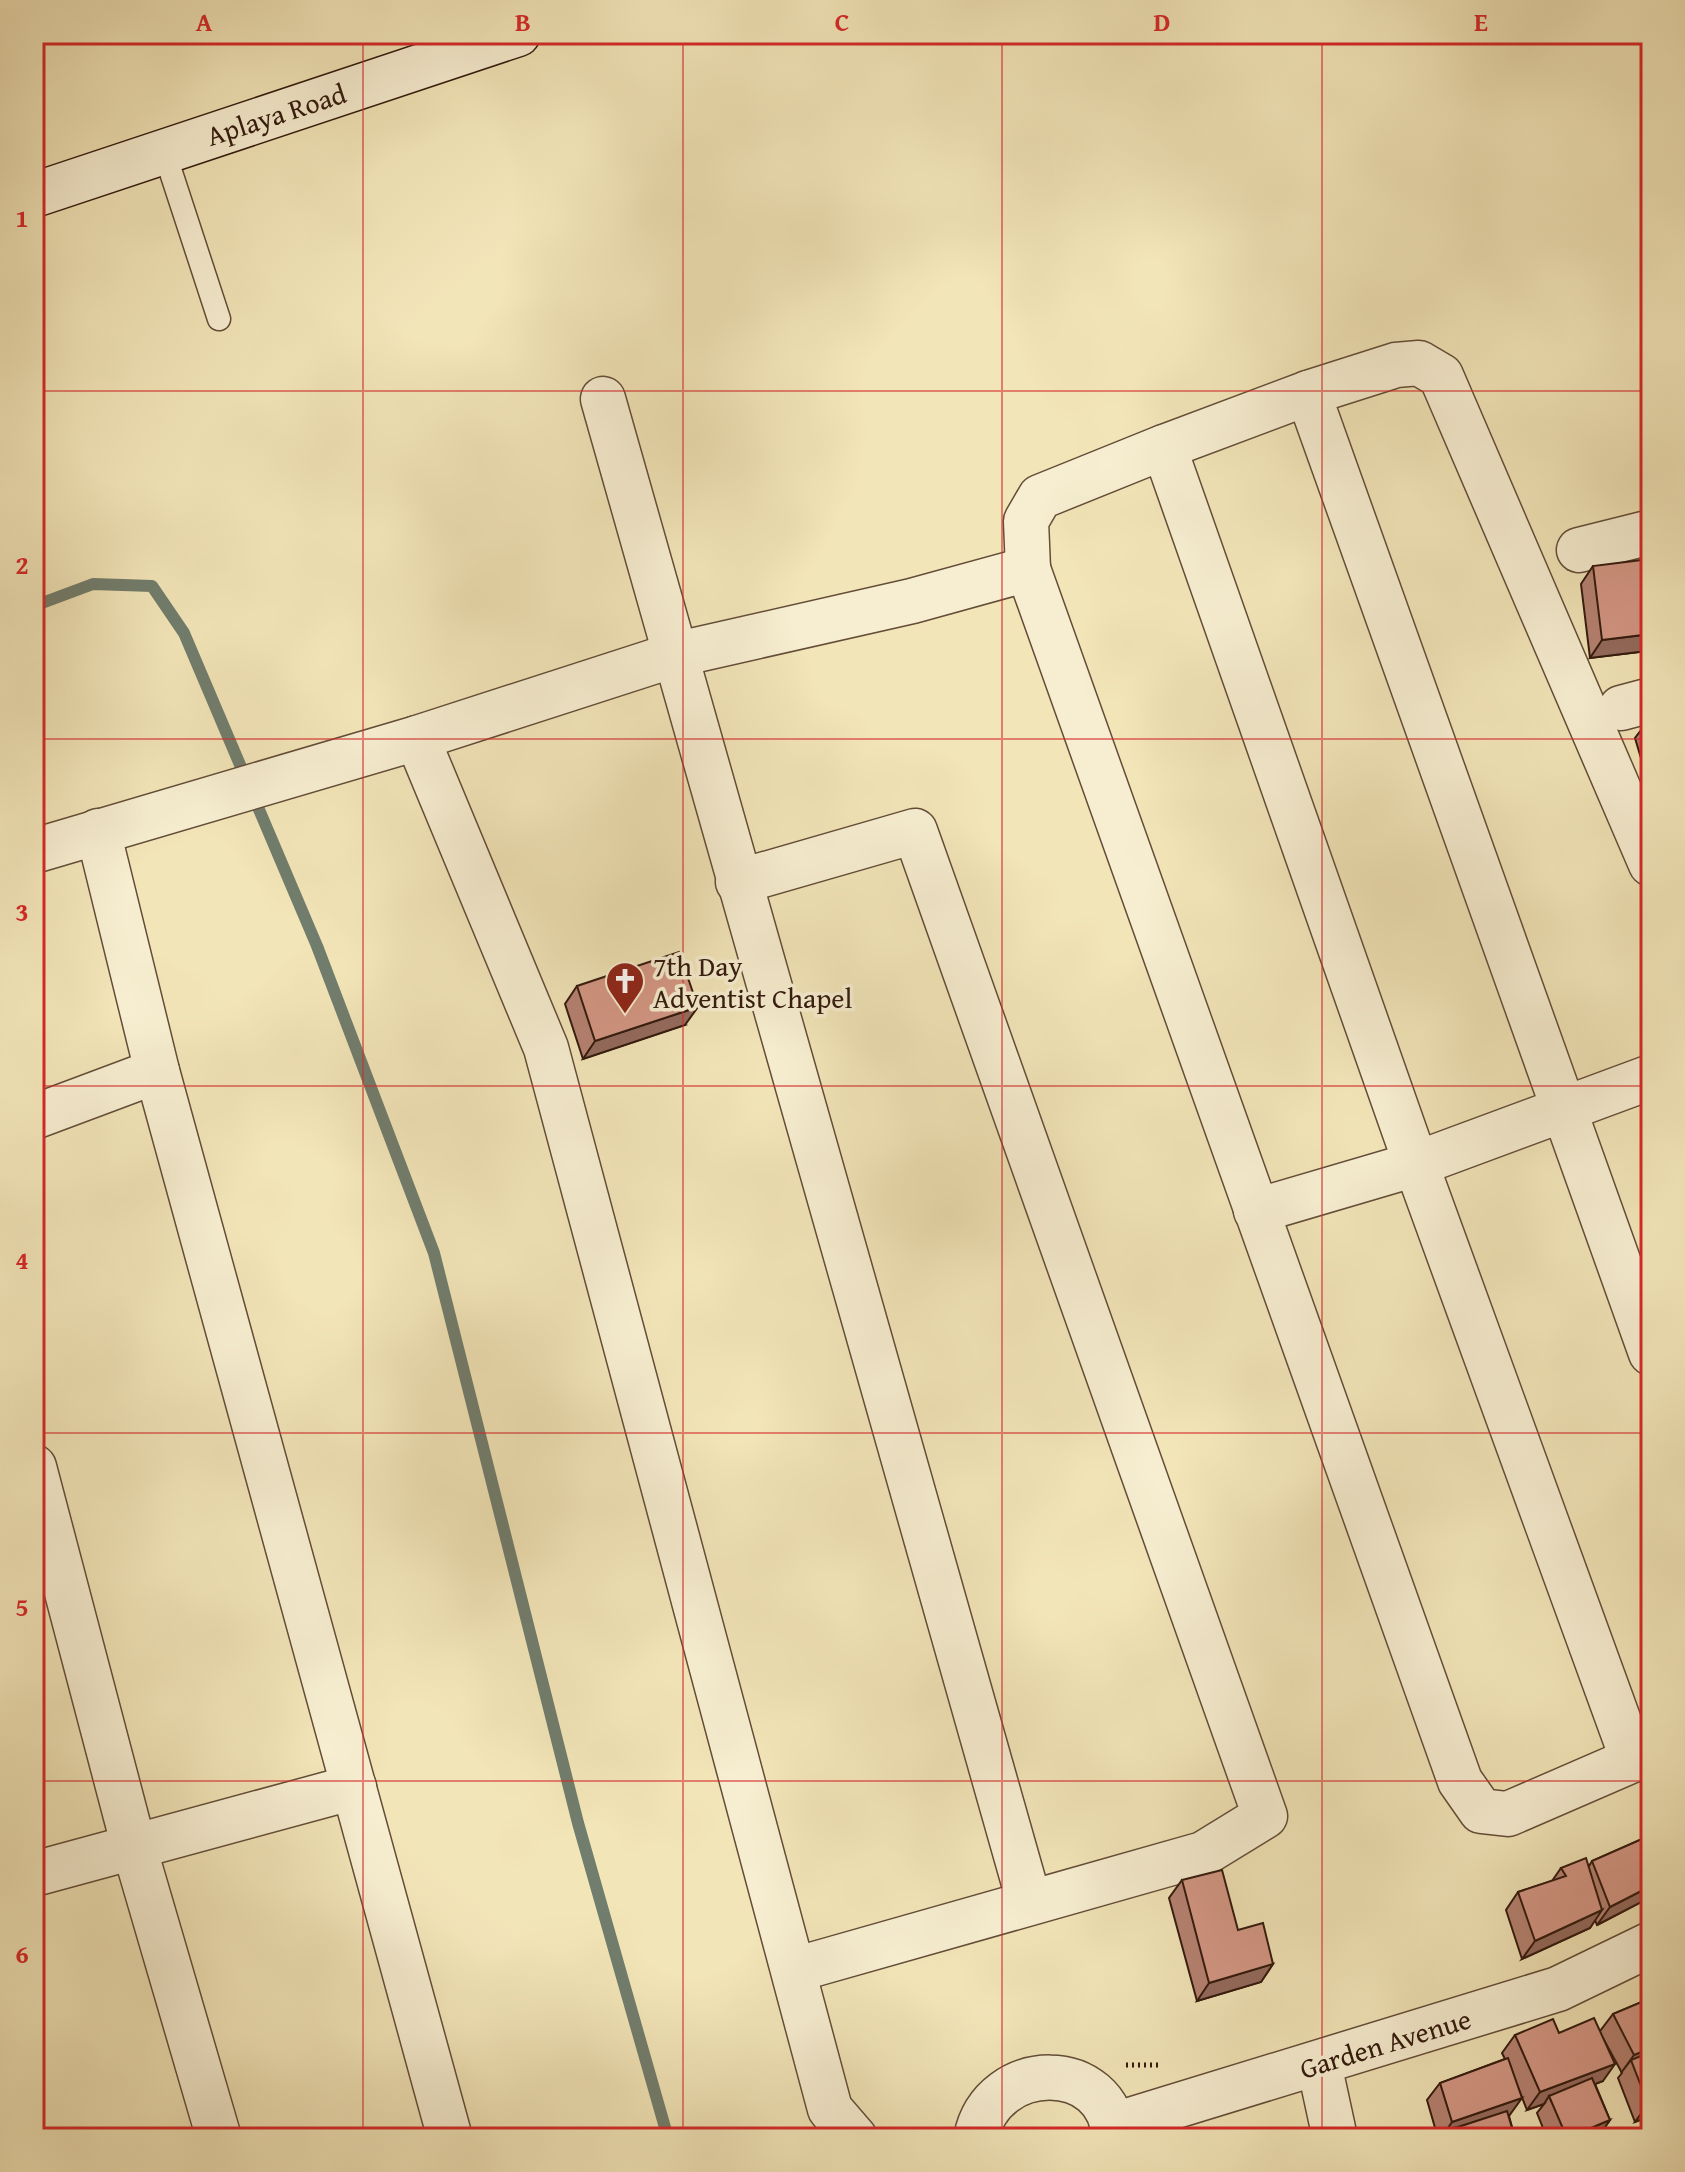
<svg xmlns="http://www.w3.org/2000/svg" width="1685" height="2172" font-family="'Gentium Book Plus',serif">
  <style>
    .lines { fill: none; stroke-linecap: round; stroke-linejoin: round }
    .stream { stroke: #717d6d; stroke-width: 12 }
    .lane-casing { stroke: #634d38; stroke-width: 25 }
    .street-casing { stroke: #634d38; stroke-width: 47 }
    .secondary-casing { stroke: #331a0e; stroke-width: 47 }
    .path { stroke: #331a0e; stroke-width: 5; stroke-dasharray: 2 4; stroke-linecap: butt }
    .lane { stroke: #f7eed1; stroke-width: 22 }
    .street { stroke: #f7eed1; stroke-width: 44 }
    .secondary { stroke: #f7eed1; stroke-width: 44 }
    .wall { fill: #b68272; stroke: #331a0e; stroke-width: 2 }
    .shaded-wall { fill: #946a5d; stroke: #331a0e; stroke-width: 2 }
    .building { fill: #d49785; stroke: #331a0e; stroke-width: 2 }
    .grid { fill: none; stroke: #d62828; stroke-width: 2; stroke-opacity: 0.55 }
    .labels { text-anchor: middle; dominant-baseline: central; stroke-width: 7; stroke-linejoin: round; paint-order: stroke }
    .street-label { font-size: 28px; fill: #331a0e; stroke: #f7eed1 }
    .poi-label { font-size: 28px; fill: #331a0e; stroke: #f7eed1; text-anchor: start }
    .neatline { fill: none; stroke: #d62828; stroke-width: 3 }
    .grid-label { font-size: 26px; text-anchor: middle; font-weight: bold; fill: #d62828 }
  </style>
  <rect width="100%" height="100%" fill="#f2e5b8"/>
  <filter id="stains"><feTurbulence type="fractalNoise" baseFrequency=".0025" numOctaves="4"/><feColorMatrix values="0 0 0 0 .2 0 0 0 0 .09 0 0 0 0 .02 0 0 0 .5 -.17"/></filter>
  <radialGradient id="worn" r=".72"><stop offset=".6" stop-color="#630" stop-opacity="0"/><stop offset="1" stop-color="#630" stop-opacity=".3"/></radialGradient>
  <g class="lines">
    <path class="stream" d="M34,606L93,584L152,586L184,633L317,946L434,1253L578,1823L668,2138"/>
    <defs>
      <path id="lane" d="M164,151L219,319"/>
      <g id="street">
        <path d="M1308,393L1164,447L1416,1164L1633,1760"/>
        <path d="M603,399L1029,1901"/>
        <path d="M1579,550L1651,532"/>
        <path d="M1028,569L1026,521L1040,497L1164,447"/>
        <path d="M1621,708L1651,700"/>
        <path d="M417,738L546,1048L830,2109L855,2138"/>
        <path d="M98,831L157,1071L450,2138"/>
        <path d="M34,851L417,738L674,655L912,601L1028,569L1460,1781L1481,1811L1508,1814L1651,1752"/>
        <path d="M1651,864L1441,376L1419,363L1396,365L1308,393L1651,1353"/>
        <path d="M738,882L915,831L1265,1816L1203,1854L794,1970"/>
        <path d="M34,1117L157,1071"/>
        <path d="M1256,1211L1416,1164L1651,1077"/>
        <path d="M34,1467L134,1847L219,2138"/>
        <path d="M34,1874L354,1787"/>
        <path d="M1319,2064L1335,2138"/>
        <path d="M1114,2125L1558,1989L1651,1944"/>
        <path d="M976,2138C992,2057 1111,2058 1114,2138"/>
      </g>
      <path id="secondary" d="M34,195L518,34"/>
    </defs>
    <use href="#lane" class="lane-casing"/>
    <use href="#street" class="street-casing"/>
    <use href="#secondary" class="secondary-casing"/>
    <path class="path" d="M1126,2065H1160"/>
    <use href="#lane" class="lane"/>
    <use href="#street" class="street"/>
    <use href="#secondary" class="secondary"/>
  </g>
  <g class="wall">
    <path d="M1593,566L1651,567V646L1647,651L1590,658L1581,584Z"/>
    <path d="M1651,720V792L1635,738L1648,721Z"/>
    <path d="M577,986L685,1025L583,1059L565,1004Z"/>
    <path d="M1651,1835V1897L1597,1925L1595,1920L1590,1928L1522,1959L1506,1910L1518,1892L1552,1881L1561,1868L1589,1866L1592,1861Z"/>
    <path d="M1182,1880L1238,1930L1273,1964L1261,1982L1197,2001L1169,1898Z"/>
    <path d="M1651,1998V2116L1635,2122L1618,2078L1622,2073L1604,2040L1603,2081L1595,2084L1610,2120L1597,2138H1547L1537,2113L1544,2104L1527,2110L1519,2090L1509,2116L1515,2138H1448L1450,2136L1438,2138L1427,2100L1440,2083L1505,2059L1502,2053L1515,2035L1600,2031L1613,2014Z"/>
  </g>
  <g class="shaded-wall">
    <path d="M1651,634V646L1647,651L1590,658L1602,640Z"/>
    <path d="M698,1007L685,1025L583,1059L595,1041Z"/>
    <path d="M1651,1886V1897L1597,1925L1610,1907Z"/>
    <path d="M1602,1910L1590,1928L1522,1959L1535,1941Z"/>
    <path d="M1273,1964L1261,1982L1197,2001L1209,1983Z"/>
    <path d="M1651,2048V2060H1631L1621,2073L1634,2055Z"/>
    <path d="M1615,2064L1603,2081L1551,2101L1549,2096L1544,2104L1527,2110L1540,2092Z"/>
    <path d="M1522,2098L1509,2116L1457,2134L1455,2128L1450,2136L1441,2138L1452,2122Z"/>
    <path d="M1651,2103V2116L1635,2122L1648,2104Z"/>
    <path d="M1610,2120L1597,2138H1566H1567Z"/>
  </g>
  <g class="building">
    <path d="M1650,559L1651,634L1602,640L1593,566Z"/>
    <path d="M1651,720V732L1648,721Z"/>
    <path d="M679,952L698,1007L595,1041L577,986Z"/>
    <path d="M1651,1835V1886L1610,1907L1592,1861Z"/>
    <path d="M1586,1858L1602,1910L1535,1941L1518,1892L1566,1876L1561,1868Z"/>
    <path d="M1222,1870L1238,1930L1263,1923L1273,1964L1209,1983L1182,1880Z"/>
    <path d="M1651,1998V2048L1634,2055L1613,2014Z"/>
    <path d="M1594,2018L1615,2064L1540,2092L1515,2035L1553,2019L1559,2033Z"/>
    <path d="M1651,2052V2103L1648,2104L1631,2060Z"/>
    <path d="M1508,2058L1522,2098L1452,2122L1440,2083Z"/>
    <path d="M1592,2078L1610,2120L1567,2138L1549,2096Z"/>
    <path d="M1507,2111L1515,2138H1458L1455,2128Z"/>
  </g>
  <path class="grid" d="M363,34V2138M683,34V2138M1002,34V2138M1322,34V2138M34,391H1651M34,739H1651M34,1086H1651M34,1433H1651M34,1781H1651"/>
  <defs>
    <symbol id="church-pin" viewBox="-11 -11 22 30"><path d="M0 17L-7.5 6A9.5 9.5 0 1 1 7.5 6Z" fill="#8f2418" stroke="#f7eed1"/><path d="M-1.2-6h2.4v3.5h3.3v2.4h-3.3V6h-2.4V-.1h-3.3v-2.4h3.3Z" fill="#fff"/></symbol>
  </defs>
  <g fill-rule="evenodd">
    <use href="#church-pin" x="603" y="959" width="44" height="60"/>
  </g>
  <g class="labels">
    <g class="street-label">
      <text transform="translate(276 114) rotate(-18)">Aplaya Road</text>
      <text transform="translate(1385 2043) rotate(-17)">Garden Avenue</text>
    </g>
    <g class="poi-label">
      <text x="653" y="965">7th Day<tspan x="653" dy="32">Adventist Chapel</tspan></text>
    </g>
  </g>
  <rect width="1685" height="2172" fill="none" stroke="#f2e5b8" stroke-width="88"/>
  <rect x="44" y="44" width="1597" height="2084" class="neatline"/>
  <g class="grid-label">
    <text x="204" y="31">A</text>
    <text x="523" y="31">B</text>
    <text x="842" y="31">C</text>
    <text x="1162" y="31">D</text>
    <text x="1481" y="31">E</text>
    <text x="22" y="227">1</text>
    <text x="22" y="574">2</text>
    <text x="22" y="921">3</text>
    <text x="22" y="1269">4</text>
    <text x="22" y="1616">5</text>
    <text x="22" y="1963">6</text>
  </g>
  <rect width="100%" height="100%" filter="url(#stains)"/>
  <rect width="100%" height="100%" fill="url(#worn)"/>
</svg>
